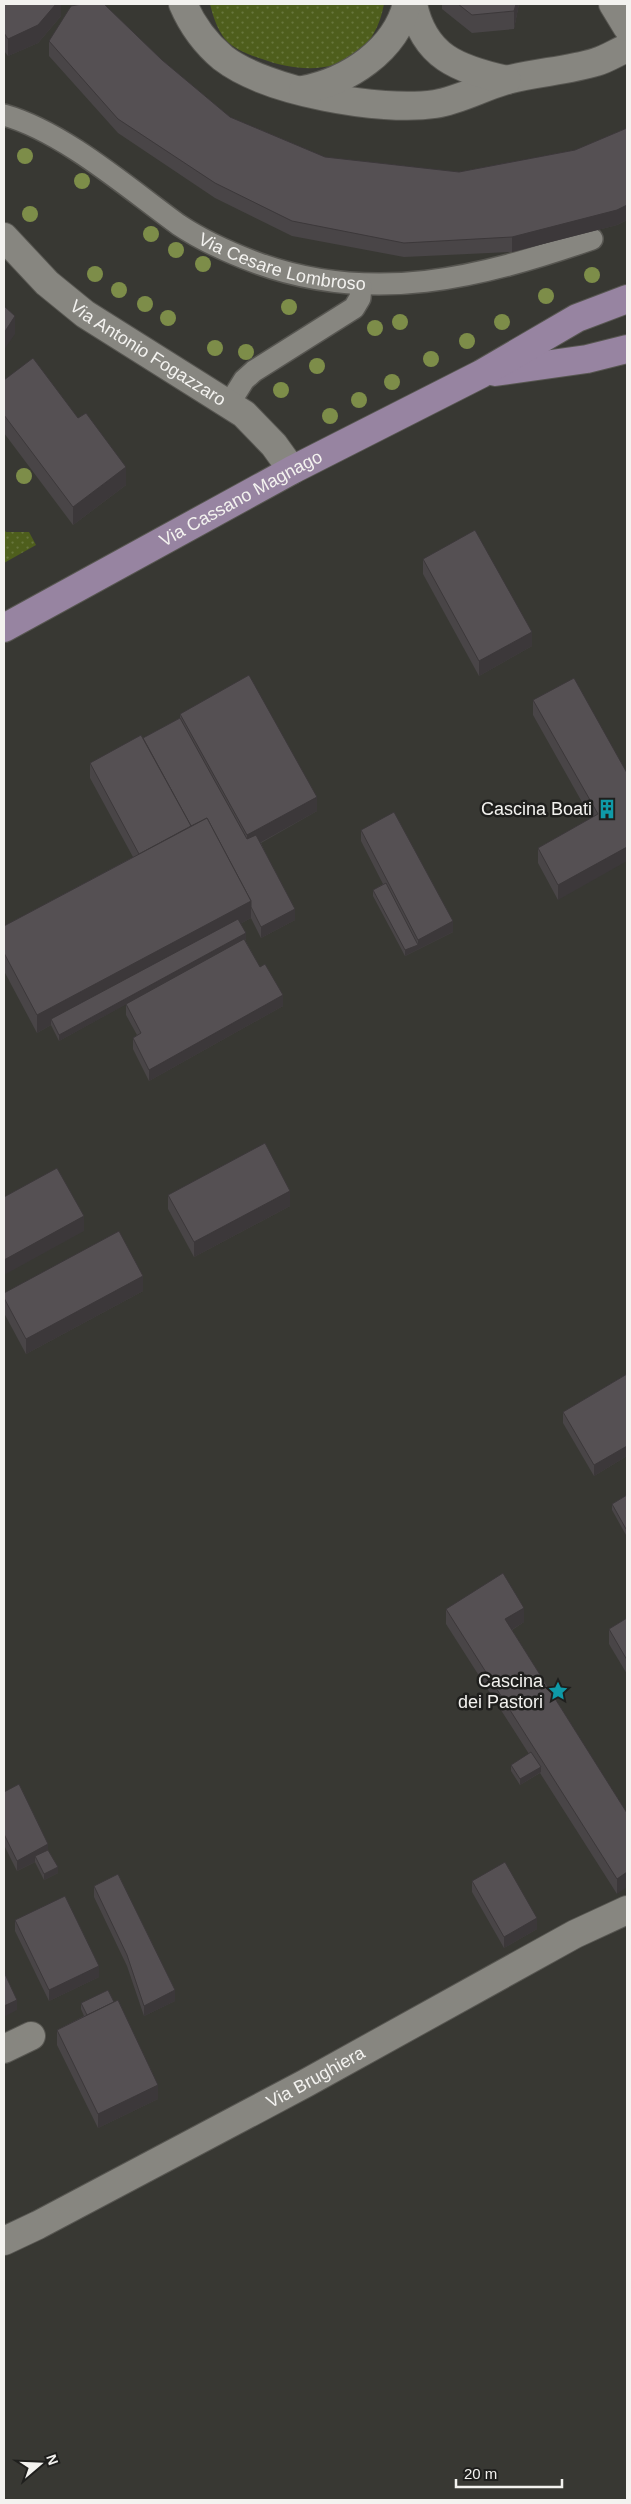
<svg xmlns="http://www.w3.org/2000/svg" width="631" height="2504" font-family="Helvetica,sans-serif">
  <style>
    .green { fill: url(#green-dots) }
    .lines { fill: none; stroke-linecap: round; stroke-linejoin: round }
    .lane-casing { stroke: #575651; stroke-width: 24 }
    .street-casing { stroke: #575651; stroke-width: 30 }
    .secondary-casing { stroke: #575651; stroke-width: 30 }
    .lane { stroke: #878680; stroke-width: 21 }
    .street { stroke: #878680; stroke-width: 28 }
    .secondary { stroke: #9784a1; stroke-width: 28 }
    .tree { fill: #7d8d49 }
    .wall { fill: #494547 }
    .shaded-wall { fill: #3c383a }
    .building { fill: #555053; stroke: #3c383a }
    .labels { text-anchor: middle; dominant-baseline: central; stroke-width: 5; stroke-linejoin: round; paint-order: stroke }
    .street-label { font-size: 18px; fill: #f3f2ef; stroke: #1f1f1d }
    .poi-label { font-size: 18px; fill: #f3f2ef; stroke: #1f1f1d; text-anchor: end }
  </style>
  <defs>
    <pattern id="green-dots" width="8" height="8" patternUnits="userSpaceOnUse" patternTransform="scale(1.25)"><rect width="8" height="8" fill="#4e5e1c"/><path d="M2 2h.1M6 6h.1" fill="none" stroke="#68763d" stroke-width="1.8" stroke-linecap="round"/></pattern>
  </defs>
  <rect width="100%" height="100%" fill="#383833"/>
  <g class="green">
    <path d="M210,4H384C372,69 316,79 262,59C250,55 233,49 225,39C217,29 213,16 210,4Z"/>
    <path d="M4,529L6,532H29L36,545L4,563Z"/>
  </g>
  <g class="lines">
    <defs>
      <g id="lane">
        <path id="s1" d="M4,115C64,132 128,188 179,225C203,241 230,253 257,263C373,305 479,278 592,239"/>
        <path d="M229,404L244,380L254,371L354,308L360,298L361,285"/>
      </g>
      <g id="street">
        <path d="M183,4C192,25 205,43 223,58C267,92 380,112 435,104C460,100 482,87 507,80C536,72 567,71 596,62C607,59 617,52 627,48"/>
        <path d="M413,4C424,57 458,69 507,80"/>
        <path d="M613,4L627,27"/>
        <path d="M303,90C348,81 395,51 407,4"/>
        <path id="s2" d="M4,237L47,283L85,314L244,414L274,445L292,470"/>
        <path d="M4,2049L31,2036"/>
        <path id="s3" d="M4,2241L38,2225L306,2083L575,1934L627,1910"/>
      </g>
      <g id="secondary">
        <path d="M495,372L587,359L627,349"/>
        <path id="s4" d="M4,628L292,470L481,374L577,318L627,299"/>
      </g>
    </defs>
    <use href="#lane" class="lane-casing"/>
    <use href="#street" class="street-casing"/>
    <use href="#secondary" class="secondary-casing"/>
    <use href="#lane" class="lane"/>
    <use href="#street" class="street"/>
    <use href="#secondary" class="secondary"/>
  </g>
  <g class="tree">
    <circle cx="25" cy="156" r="8"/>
    <circle cx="82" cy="181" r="8"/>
    <circle cx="30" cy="214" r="8"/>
    <circle cx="151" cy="234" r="8"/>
    <circle cx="176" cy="250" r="8"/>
    <circle cx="203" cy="264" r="8"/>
    <circle cx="95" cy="274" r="8"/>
    <circle cx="592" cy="275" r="8"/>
    <circle cx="119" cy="290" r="8"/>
    <circle cx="546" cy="296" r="8"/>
    <circle cx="145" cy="304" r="8"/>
    <circle cx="289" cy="307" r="8"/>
    <circle cx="168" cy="318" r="8"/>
    <circle cx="400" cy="322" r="8"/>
    <circle cx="502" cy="322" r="8"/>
    <circle cx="375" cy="328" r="8"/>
    <circle cx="467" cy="341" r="8"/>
    <circle cx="215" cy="348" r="8"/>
    <circle cx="246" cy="352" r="8"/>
    <circle cx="431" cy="359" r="8"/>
    <circle cx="317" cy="366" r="8"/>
    <circle cx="392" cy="382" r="8"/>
    <circle cx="281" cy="390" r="8"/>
    <circle cx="359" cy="400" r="8"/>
    <circle cx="330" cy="416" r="8"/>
    <circle cx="24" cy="476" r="8"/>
  </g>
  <g class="wall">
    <path d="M4,4H61V16L38,43L8,56L4,51Z"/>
    <path d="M442,4H519L514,29L472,33L442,9Z"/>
    <path d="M49,41L162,60L230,117L325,157L459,172L575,150L627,128V220L617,225L512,252L404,257L292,236L215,198L118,133L49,56Z"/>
    <path d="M4,380L126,485L73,525L4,433Z"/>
    <path d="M423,559L532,646L479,676L423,574Z"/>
    <path d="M533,700L627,773L558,900L538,863V848L591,818L533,715Z"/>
    <path d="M180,714L317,811L261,843L295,920L261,938L251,918L240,924L246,939L245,940L260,967L283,1006L149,1081L133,1049V1038L137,1035L126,1015V1004L59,1041L51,1025L37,1033L4,971V926L133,857L90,778V763L143,738L180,718Z"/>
    <path d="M361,830L453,932L405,956L373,896V890L383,884L361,841Z"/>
    <path d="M168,1195L290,1206L194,1257L168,1209Z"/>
    <path d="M143,1291L26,1354L4,1313V1293Z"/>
    <path d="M627,1374V1456L594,1476L563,1423V1412Z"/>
    <path d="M627,1495L626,1535L612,1510V1504Z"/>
    <path d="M446,1609L524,1622L512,1630L627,1813L617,1894L540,1773L520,1785L511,1771V1765L529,1754L446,1624Z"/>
    <path d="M627,1618V1674L609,1644V1629Z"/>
    <path d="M4,1792L48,1850L58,1873L44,1880L35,1862L17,1871L4,1845Z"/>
    <path d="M472,1881L537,1929L504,1948L472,1892Z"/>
    <path d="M94,1886L175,2001L144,2016L127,1966L94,1897Z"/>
    <path d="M15,1920L99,1977L49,2001L15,1931Z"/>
    <path d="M81,2003L158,2099L98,2128L57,2045V2030L84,2016L81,2009Z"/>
  </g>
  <g class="shaded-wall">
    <path d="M56,4H61V16L38,43L8,56V39Z"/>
    <path d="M516,4H519L514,29V11Z"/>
    <path d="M627,205V220L617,225L512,252V237Z"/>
    <path d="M15,316V334L4,350V333Z"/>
    <path d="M126,467V485L73,525V507Z"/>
    <path d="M532,632V646L479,676V661Z"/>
    <path d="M317,797V811L247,850V835Z"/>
    <path d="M627,847V861L558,900V885Z"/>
    <path d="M251,901V918L54,1023L51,1019V1025L37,1033V1015Z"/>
    <path d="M295,909V920L261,938V927Z"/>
    <path d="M453,921V932L405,956V950L418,945V940Z"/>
    <path d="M246,933V939L59,1041V1035Z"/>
    <path d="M283,995V1006L149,1081V1070Z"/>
    <path d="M290,1191V1206L194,1257V1242Z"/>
    <path d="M84,1216V1231L4,1275V1260Z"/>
    <path d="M143,1276V1291L26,1354V1339Z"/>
    <path d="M627,1446V1456L594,1476V1465Z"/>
    <path d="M627,1528V1534L626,1535V1529Z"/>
    <path d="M524,1608V1622L505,1634V1619Z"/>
    <path d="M541,1767V1772L520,1785V1779Z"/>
    <path d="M48,1844V1855L35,1856V1862L17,1871V1861Z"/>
    <path d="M58,1867V1873L44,1880V1874Z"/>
    <path d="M627,1872V1887L617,1894V1879Z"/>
    <path d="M537,1918V1929L504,1948V1937Z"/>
    <path d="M99,1966V1977L49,2001V1990Z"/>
    <path d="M175,1990V2001L144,2016V2006Z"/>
    <path d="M17,2000V2010L4,2017V2006Z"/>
    <path d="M158,2085V2099L98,2128V2114Z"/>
  </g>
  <g class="building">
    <path d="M4,4H56L38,25L8,39L4,33Z"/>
    <path d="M82,4H104L162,60L230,117L325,157L459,172L575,150L627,128V205L617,210L512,237L404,243L292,221L215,183L118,119L49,41L71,6Z"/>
    <path d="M458,4H516L514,11L472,15Z"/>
    <path d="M4,306L15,316L4,333Z"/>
    <path d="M33,358L78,418L86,413L126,467L73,507L4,415V380Z"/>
    <path d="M475,530L532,632L479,661L423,559Z"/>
    <path d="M249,675L317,797L247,835L180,714Z"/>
    <path d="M574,678L627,773V847L558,885L538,848L598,814L533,700Z"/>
    <path d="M180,718L247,839L256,835L295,909L261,927L251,907V901L207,818L191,826L143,738Z"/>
    <path d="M141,735L191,826L139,854L90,763Z"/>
    <path d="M394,812L453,921L418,940L361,830Z"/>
    <path d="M207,818L251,901L37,1015L4,953V926Z"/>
    <path d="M386,883L418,945L405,950L373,890Z"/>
    <path d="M238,919L246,933L59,1035L51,1019Z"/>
    <path d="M244,939L260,967L265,964L283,995L149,1070L133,1038L141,1033L126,1004Z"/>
    <path d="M265,1143L290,1191L194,1242L168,1195Z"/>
    <path d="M57,1168L84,1216L4,1260V1197Z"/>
    <path d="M119,1231L143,1276L26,1339L4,1298V1293Z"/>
    <path d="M627,1374V1446L594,1465L563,1412Z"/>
    <path d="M627,1495V1528L626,1529L612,1504Z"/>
    <path d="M503,1573L524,1608L505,1619L627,1813V1872L617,1879L446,1609Z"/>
    <path d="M627,1618V1660L609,1629Z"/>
    <path d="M531,1752L541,1767L520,1779L511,1765Z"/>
    <path d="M19,1784L48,1844L17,1861L4,1834V1792Z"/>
    <path d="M48,1850L58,1867L44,1874L35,1856Z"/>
    <path d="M505,1862L537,1918L504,1937L472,1881Z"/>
    <path d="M118,1874L175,1990L144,2006L127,1955L94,1886Z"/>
    <path d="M65,1896L99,1966L49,1990L15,1920Z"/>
    <path d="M4,1972L17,2000L4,2006Z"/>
    <path d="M108,1990L114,2002L87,2015L81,2003Z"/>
    <path d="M118,2000L158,2085L98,2114L57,2030Z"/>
  </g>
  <defs>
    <symbol id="building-bare" viewBox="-9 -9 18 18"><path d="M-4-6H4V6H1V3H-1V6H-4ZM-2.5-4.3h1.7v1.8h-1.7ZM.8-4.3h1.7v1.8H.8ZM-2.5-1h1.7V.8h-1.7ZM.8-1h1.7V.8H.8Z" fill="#0f9aa8" stroke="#1f1f1d" stroke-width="2.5" paint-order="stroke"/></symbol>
    <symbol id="sight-bare" viewBox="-9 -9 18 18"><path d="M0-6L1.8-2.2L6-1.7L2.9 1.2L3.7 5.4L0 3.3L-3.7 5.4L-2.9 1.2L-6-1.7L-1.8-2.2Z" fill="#0f9aa8" stroke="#1f1f1d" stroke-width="2.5" paint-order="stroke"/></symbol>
  </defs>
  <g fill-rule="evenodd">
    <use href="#building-bare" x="593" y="795" width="28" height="28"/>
    <use href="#sight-bare" x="544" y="1677" width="28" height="28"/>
  </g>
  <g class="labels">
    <g class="street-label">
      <text stroke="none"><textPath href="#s1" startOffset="319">Via Cesare Lombroso</textPath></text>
      <text stroke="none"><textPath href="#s2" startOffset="186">Via Antonio Fogazzaro</textPath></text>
      <text stroke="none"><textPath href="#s4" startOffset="270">Via Cassano Magnago</textPath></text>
      <text stroke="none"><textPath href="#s3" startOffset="352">Via Brughiera</textPath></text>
    </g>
    <g class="poi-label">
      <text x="592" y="809">Cascina Boati</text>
      <text x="543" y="1681">Cascina<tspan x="543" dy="21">dei Pastori</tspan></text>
    </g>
  </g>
  <rect width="631" height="2504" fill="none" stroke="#f3f2ef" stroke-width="10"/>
  <g transform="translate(40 2464) rotate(71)" stroke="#1f1f1d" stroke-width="4" paint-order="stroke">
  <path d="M0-4L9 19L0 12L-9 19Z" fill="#f3f2ef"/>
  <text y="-8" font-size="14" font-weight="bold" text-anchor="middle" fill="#f3f2ef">N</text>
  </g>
  <path d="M456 2479v8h106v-8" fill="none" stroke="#f3f2ef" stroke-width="2.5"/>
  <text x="464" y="2479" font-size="15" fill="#f3f2ef" stroke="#1f1f1d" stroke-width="4" paint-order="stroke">20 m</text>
</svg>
